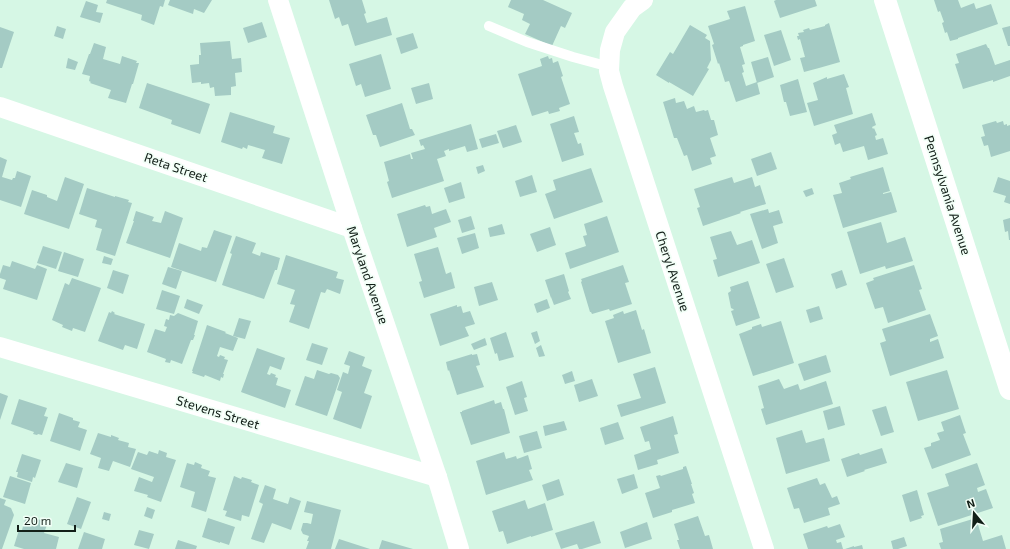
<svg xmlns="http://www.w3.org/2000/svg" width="1010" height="549" font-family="'Exo 2',sans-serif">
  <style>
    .building { fill: #a4cbc4 }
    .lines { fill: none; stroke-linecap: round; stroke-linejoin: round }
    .lane { stroke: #fff; stroke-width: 10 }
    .street { stroke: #fff; stroke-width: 20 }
    .secondary { stroke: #fff; stroke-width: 22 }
    .labels { text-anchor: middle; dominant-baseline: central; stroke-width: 3.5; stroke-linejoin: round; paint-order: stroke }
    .street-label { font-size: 13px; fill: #121f18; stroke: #f2fff7 }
  </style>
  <rect width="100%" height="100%" fill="#d6f7e5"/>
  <g class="building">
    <path d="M107,0H165L163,7L160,6L154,25L141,20L142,15L106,3Z"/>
    <path d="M170,0H212L204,13L194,9L193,14L168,5Z"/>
    <path d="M329,0H362L366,13L364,14L367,23L387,17L392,35L355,46L348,24L342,26L339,17L335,19Z"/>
    <path d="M511,0H543L572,13L565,28L561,26L552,46L525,34L530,24L522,20L524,14L508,7Z"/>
    <path d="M776,0H815L817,6L780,18L774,1Z"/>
    <path d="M934,0H958L961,8L974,3L976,9L991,4L998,24L958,38V39L950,41L947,32L945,33L942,23L944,22L940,11L938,12Z"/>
    <path d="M86,1L98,5L96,12L103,13L100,23L80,17Z"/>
    <path d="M745,6L755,41L743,45V46L740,47L745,64L742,65L744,72L742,73L746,86L757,82L760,94L736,102L729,81L725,82L719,63L718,64L712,45L714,44L708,26L730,19L727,11Z"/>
    <path d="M262,22L267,37L248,43L243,28Z"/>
    <path d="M829,23L840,62L819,68L804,72L800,58L805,57L800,39L798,40L797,36H799L798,33L804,32L803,30L809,28L810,30L825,26V25Z"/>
    <path d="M690,25L707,35L705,38L710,41L711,60L707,68L709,69L693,96L669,82V83L656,75L670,52L673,54Z"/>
    <path d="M57,26L66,29L63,39L54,36Z"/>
    <path d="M1010,26V46H1008L1002,28Z"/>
    <path d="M0,27L14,32L2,68H0Z"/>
    <path d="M781,30L791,60L774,66L764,35Z"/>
    <path d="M413,33L418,48L401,54L396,38Z"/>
    <path d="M230,41L232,59L241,58L242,72L235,73L236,86L231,87V95L215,96L214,87L210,88L209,83L201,84V82L192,83L190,65L199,64V55H201L200,43Z"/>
    <path d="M94,43L106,47L103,59L120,64L122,56L137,61L136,63H139L133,84H132L126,103L108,98L111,90L90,83L91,82L89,81L90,76L82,74L89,54H90Z"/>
    <path d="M986,44L988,48H989L995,65L1010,60V76L993,82V80L963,89L955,64L959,63L956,54Z"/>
    <path d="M381,54L391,89L365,97L361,84L356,86L349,64Z"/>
    <path d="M548,56L549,59L552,58L553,63L558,61L563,76L561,77L570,104L559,108L560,111L549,114L548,111L532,116L518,74L542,66L540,59Z"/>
    <path d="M768,57L774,77L757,83L751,62Z"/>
    <path d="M68,58L78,62L75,70L66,68Z"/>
    <path d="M844,74L849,87L846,88L853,114L814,126L807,103L818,100L813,83L827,77V79Z"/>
    <path d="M798,79L807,112L790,116L786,102H784L780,85Z"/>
    <path d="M147,83L210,104L200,134L171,124L172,120L139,108Z"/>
    <path d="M429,83L433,99L416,104L411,88Z"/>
    <path d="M675,98L676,103L684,101L687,109L694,106L696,112L704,110L705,111L708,110L711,120H714L718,135L710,138L716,156L710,158L712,164L692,171L687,155L684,156L677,138H674L663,102Z"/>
    <path d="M402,103L410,129H412L415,135L380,147L376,135H373L366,115Z"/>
    <path d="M230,112L275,126L273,133L290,138L282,164L262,158L265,150L248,145L247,149L243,147L242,149L221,142Z"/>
    <path d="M872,113L876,125L872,127L873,129L874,128L877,135L875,136L876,140L883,138L888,154L868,160L864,146L843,152L840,143L835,145L832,135L837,133L834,125Z"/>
    <path d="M574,116L579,132L574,133L578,144L581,143L584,155L562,162L550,124Z"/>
    <path d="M996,121L997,123L1003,121L1004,125L1007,124V126L1010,125V151L991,157L988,145L984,146L981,137L985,136L982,125Z"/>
    <path d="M471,124L478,149L467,152L465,146L449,151V149L444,151L446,156L437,159L444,181L392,198L387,182L389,181L384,162L410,154L411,159H413L411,153L425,149L423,145L421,146L419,140Z"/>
    <path d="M516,125L522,142L503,148L497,131Z"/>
    <path d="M496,134L499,143L482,148L479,139Z"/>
    <path d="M771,152L777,169L757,176L751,159Z"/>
    <path d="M0,157L7,160L2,177L12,180L13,178H15L17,171L31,176L21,207L0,200Z"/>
    <path d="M483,165L485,171L478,174L476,167Z"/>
    <path d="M883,167L890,191L883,193V194L891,192L897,212L843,228L833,195L842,193L839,183L851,179L850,177Z"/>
    <path d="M591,168L603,202L554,219L545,194L556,190L553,180Z"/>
    <path d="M532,175L537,192L520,197L515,181Z"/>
    <path d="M65,177L84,184L69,229L24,214L32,190L47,195V197L57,201Z"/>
    <path d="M732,177L734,183L752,177L755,187L760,185L766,204L740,212L741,213L703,226L697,208L700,207L694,189Z"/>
    <path d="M998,177L1010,181V204L1004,202L1006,196L993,192Z"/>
    <path d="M461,182L465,198L449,203L444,188Z"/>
    <path d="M87,188L115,197V196L129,200L128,202L132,203L115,256L96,250L102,229L95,227L97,220L79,214Z"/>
    <path d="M812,188L814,194L806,197L803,191Z"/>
    <path d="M425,205L426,207L430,206L432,214L446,209L451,222L434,228L437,237L407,247L397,214Z"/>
    <path d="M768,209L769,213L779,210L783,223L773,226L778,243L762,249L750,214Z"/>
    <path d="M136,211L154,217L152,221L161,223L165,211L183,218L170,258L126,243L134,221H133Z"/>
    <path d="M471,216L475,229L462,233L458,220Z"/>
    <path d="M607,216L619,252L570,269L565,253L586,246L583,236L587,235L584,224Z"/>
    <path d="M1010,218V240H1009L1008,231L1005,232L1003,220Z"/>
    <path d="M881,222L887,243L905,237L913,261L886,269L885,266L860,274L847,232Z"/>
    <path d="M502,224L505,234L490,237L488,228Z"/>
    <path d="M550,227L556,245L537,252L530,234Z"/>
    <path d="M214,230L232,236L216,282L171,267L179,243L201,251L202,247L207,248Z"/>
    <path d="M731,231L737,245L752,240L760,263L718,277L713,260L717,259L710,237Z"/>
    <path d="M475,233L479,248L462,254L457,238Z"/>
    <path d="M236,236L256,243L252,253L260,256L261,252L280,258L277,270H275L264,299L222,285L232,254L230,253Z"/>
    <path d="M43,246L62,252L56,269L37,263Z"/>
    <path d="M438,247L446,274L451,272L455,288L424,298L419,282L422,281L414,254Z"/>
    <path d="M64,252L84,259L78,277L58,271Z"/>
    <path d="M286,255L338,272L336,278L344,280L340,294L327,289L325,293L321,292L309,329L289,322L295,305L290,304L295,290L277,284Z"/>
    <path d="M104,256L113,259L111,265L102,263Z"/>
    <path d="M784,258L794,287L776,293L766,264Z"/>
    <path d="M12,261L35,269L37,265L47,269L37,300L3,289L6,280L0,278V274L3,265L10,267Z"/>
    <path d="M623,265L629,282L625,283L632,304L610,311L609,309L592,314L591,312H590L581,282L582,281L581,279Z"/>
    <path d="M914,265L922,289L919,290L926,310L888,323L883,307L875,309L866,283L874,280L873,278Z"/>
    <path d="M168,267L182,271L176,289L162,284Z"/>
    <path d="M113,270L129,275L123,294L107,288Z"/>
    <path d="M842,270L847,285L836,289L831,274Z"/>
    <path d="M564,274L569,291L568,292L571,299L554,305L551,297V298L545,280Z"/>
    <path d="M72,278L101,288L85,332L73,328L72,331L62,327L63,325L52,320L65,283L69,285Z"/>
    <path d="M748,281L760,318L736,326L731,311L734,310L733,309L731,308L728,293L731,291L730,287Z"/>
    <path d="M492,282L498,300L479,306L474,287Z"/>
    <path d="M162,290L180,296L174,314L156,309Z"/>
    <path d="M187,299L203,305L199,314L184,308Z"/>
    <path d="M547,299L550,308L537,313L534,304Z"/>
    <path d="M457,305V307L461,306L463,313L470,311L475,324L465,327L469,336L440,346L430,314Z"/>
    <path d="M819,306L823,319L810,323L806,310Z"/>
    <path d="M636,310L642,330L644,329L651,353L618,363L605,321L614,318L613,315L623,311L624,314Z"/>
    <path d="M112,311L115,313L114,314L145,324L137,349L125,345L123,350L98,341L109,312L111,313Z"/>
    <path d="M178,313L198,321L194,335H195L193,340H191L182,364L171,360L170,363L165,362L166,359L147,352L155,329L165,332L167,327L164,326L166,319L169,320L170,315L174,316Z"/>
    <path d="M930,314L938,336L930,339V342L938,339L944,358L890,376L880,343L886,341L882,329Z"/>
    <path d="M239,318L251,321L245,339L233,336Z"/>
    <path d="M781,321L794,363L753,376L739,334L752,329V327L761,324L762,327Z"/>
    <path d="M207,325L226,332L225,333L238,338L233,351L220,347L217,356L219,357L220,355L225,357L224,359L228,360L223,374H224L223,378L221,377L220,381L205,375L204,377L192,373L193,371H192Z"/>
    <path d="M537,331L540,341L535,344L531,333Z"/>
    <path d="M506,332L514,357L499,361L497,353L495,354L490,338Z"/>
    <path d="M485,338L487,345L474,350L471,344Z"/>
    <path d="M312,343L328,348L322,365L306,360Z"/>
    <path d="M541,345L545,356L539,357L536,348Z"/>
    <path d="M257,348L285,358L281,370L270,366L267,374L270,375L271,373L276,375L275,377L278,378L276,385L291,390L285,408L241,392Z"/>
    <path d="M349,351L365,357L362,366L372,370L364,393L372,396L361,429L333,419L342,392L337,390L343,372L348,374L350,366L344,364Z"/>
    <path d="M472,354V355L477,354L480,365L476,366L484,387L457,395L449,370L448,371L446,362Z"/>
    <path d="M826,355L831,372L804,381L798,364Z"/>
    <path d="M655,367L666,403L621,417L617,405L641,398L633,374Z"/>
    <path d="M317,370L329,374L331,373L338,375L340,378L327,416L295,405L305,376L314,379Z"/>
    <path d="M947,370L959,409L918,421L906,382Z"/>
    <path d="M572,371L575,381L565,384L562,375Z"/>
    <path d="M592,379L598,396L579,402L574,385Z"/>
    <path d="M779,379L784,389L798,384L800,390L826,381L833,404L766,425L761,409L764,408L758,386Z"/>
    <path d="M522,381L527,397L524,398L528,411L515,415L506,387Z"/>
    <path d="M0,393L8,396L0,420Z"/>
    <path d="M19,399L47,408L44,416L48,417L42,435L38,434L37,435L33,434L34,432L11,424Z"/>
    <path d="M494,400L495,404L501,402L503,409H504L510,433L471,445L460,412H462V411Z"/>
    <path d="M840,406L845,425L828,430L823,411Z"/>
    <path d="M886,406L894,432L881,436L872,410Z"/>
    <path d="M59,413L73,418V420L80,422L78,427L87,430L80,451L50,441Z"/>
    <path d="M960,415L966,433L963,434L971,455L932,469L924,448L931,446V443L940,440L937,433L944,431L941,422Z"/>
    <path d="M673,416L678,434L674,435L679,453L657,460L658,464L638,470L634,455L651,449L649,441L645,442L640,427Z"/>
    <path d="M564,421L567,430L545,436L543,426Z"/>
    <path d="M618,422L624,439L605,445L600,428Z"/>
    <path d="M802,430L806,443L824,438L830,461L786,474L776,438Z"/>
    <path d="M537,431L542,448L524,453L519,436Z"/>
    <path d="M98,433L111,437V435L119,438L118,440L129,443L128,447L136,449L130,467L113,461L109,471L98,468L101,458L90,454Z"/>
    <path d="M882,448L887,463L864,470L865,471L847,477L841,459L859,453L860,455Z"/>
    <path d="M159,450L167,453L166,457L176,460L161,502L147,497L148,495L134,491L139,477L152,482L154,477L131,469L138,452L147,455L149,451L158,454Z"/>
    <path d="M504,452L506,459L516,456L517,459L528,455L532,469L529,470L533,480L486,495L476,461Z"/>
    <path d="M22,454L41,460L35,478L33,477L32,482L17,477L18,472H16Z"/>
    <path d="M195,462L202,465L201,468L210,471L208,476L216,478L206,512L191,507L195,492L180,487L187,463L194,465Z"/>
    <path d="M66,463L83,468L77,488L58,482Z"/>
    <path d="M977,463L985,485L977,488L978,492L986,489L993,508L938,526L927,493L949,486L945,474Z"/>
    <path d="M686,466L692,484H691L694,493L692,494L695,503L672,510V512L653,518L645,493L660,488L656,476L660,475L661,476L683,469V467Z"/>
    <path d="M634,474L638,488L622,494L617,479Z"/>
    <path d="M10,476L31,483L25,504L3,497Z"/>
    <path d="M234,476L241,479L242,477L252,480L251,482L259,485L249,517L242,515L241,521L225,516L227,511L223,510Z"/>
    <path d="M817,478L820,485L825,483L832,498L837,496L840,504L828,508L830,515L804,523L799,508L794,509L787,488Z"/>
    <path d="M559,479L564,495L547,501L542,485Z"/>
    <path d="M265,485L276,489L273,499L288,504L290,497L301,501L291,530L272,523L264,543L251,539L263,504L259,502Z"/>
    <path d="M917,490L924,515L921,516L922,518L910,522L902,495Z"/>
    <path d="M77,497L91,502L81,529L67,524Z"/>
    <path d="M0,498L6,500L4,505L11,508L14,515L2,549H0Z"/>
    <path d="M525,500L528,509L545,503L553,530L531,537V536L507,544L503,531L499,532L492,511Z"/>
    <path d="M307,501L341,510L331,549H306L309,541H307L309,536L303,534L301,530L303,523H307L311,524L313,514L304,512Z"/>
    <path d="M147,507L155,510L152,519L144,516Z"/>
    <path d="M104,512L111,514L109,521L102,519Z"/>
    <path d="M26,516L48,522L44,533L59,537L56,549H24L14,546L19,530H22Z"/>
    <path d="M698,516L705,536L709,535L713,549H680L677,540H679L674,524Z"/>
    <path d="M208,518L235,527L229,545L220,542V543L202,537Z"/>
    <path d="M976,518L983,541L1002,535L1006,549H941L939,543L943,542L940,529Z"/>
    <path d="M594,521L601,543L582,549H579L577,544L561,549L555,533Z"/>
    <path d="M647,522L652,539L625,548L620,532Z"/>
    <path d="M840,524L845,537L836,540L837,543L841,542L843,549H808L803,534L827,526L828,528Z"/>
    <path d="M139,530L154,534L149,549L134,545Z"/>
    <path d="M84,532L105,539L102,549H78Z"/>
    <path d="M904,537L907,546L898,549H893L891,541Z"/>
    <path d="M339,539L370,549H335Z"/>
    <path d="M178,540L197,546L196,549H175Z"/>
    <path d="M382,540L413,549H379Z"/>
    <path d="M862,545L863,549H845L854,546V547Z"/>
  </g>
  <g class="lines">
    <path class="lane" d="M489,26L527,42L573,57L610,67"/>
    <g class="street">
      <path d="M278,0L352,228L437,477L459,549"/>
      <path d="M643,0L632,8L615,32L610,50L609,71L613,86L764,549"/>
      <path d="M0,107L352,228"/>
      <path d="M0,347L437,477"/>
    </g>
    <path class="secondary" d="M885,0L1010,389"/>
  </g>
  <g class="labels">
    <g class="street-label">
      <text transform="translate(176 167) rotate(19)">Reta Street</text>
      <text transform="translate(948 195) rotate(72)">Pennsylvania Avenue</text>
      <text transform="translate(673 271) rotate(72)">Cheryl Avenue</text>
      <text transform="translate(368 275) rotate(71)">Maryland Avenue</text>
      <text transform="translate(218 412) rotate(17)">Stevens Street</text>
    </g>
  </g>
  <g transform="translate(974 513) rotate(342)" stroke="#f2fff7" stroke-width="3" paint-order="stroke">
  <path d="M0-3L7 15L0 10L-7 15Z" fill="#121f18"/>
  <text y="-6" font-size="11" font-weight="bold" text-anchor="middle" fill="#121f18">N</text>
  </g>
  <path d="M18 525v6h57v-6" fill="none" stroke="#121f18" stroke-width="2"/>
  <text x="24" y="525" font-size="12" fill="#121f18" stroke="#f2fff7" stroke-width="3" paint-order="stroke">20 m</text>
</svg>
